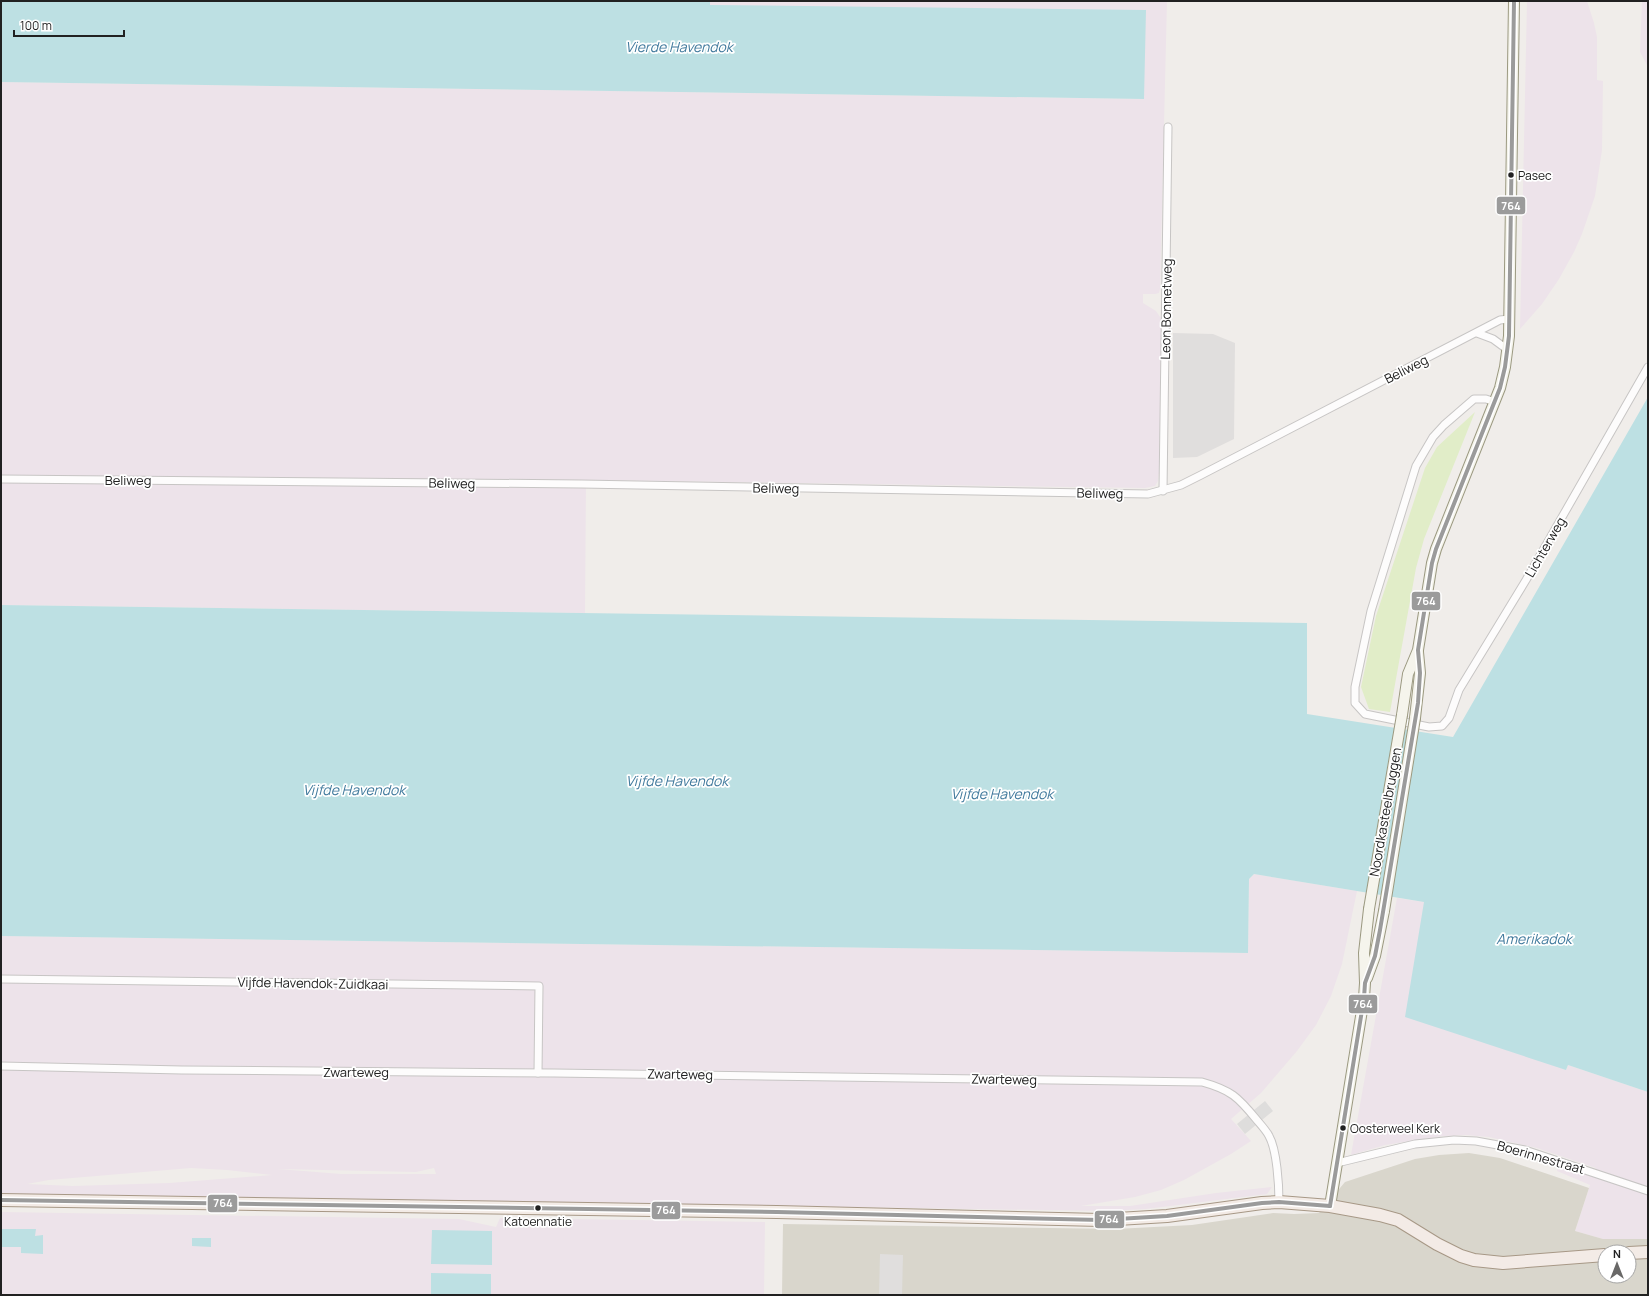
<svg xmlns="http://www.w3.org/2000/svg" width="1649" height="1296" font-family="Manrope,sans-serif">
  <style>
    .industrial { fill: #ede3ea; fill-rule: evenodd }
    .construction { fill: #d9d6cc; fill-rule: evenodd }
    .grass { fill: #e1edc8 }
    .parking { fill: #e0dedd }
    .water { fill: #bde0e3 }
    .pier { fill: #dedddc }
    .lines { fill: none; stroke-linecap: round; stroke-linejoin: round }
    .street-casing { stroke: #c7c5c4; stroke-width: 9 }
    .secondary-casing { stroke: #9b9980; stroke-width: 12 }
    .primary-casing { stroke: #a79886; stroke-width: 14 }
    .street { stroke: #fdfcfc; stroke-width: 7 }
    .secondary { stroke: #f5f4ec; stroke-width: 10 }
    .primary { stroke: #f3ebe6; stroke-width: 12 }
    .secondary-bridge-casing { stroke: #9b9980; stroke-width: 12; stroke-linecap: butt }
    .secondary-bridge { stroke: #f5f4ec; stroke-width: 10 }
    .bus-1-casing { stroke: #fff; stroke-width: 7 }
    .bus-1 { stroke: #9b9b9b; stroke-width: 4 }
    .bus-dot { fill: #212121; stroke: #fff; stroke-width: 1.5 }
    .labels { text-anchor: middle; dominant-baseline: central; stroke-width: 3.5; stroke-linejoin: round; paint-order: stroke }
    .bus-label { font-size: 12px; fill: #212121; stroke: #fff; text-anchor: start }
    .street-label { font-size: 13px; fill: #212121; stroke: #fff }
    .water-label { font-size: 14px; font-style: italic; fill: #417a9d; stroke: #fff }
    .line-badge { stroke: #fff; stroke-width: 1.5 }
    .badge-label { font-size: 11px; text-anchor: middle; font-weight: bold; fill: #fff }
  </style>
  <rect width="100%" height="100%" fill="#f0edea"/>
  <g class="industrial">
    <path d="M710,1H1167L1160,289L1159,293L1155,294H1143V303L1156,311L1162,320L1159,472L1158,481L1155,486L1145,488L586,480L585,613L1,605V82L1144,99L710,5Z"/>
    <path d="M1527,1H1587L1594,23L1597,37V80L1603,81L1602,150L1595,196L1582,234L1574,252L1559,279L1542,304L1520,329Z"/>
    <path d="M1642,1H1648V67L1640,52Z"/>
    <path d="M1254,874L1357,891L1342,964L1331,996L1316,1025L1297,1051L1261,1093L1231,1119L1251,1141L1231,1154L1184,1180L1161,1190L1135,1197L1081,1206H1130L1216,1193L1272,1187L1267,1194L1146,1209L1107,1211L1,1194V936L1248,953L1249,879ZM191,1168L227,1170L272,1175L169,1183L73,1186L27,1184L49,1180ZM434,1168L436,1174H341L278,1169L416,1172Z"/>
    <path d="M1397,898L1424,902L1566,1070L1568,1065L1648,1092V1239H1603L1575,1231L1590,1185L1557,1171L1559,1165L1593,1177L1596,1168L1537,1148L1489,1137L1466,1135L1443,1136L1385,1145L1351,1155Z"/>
    <path d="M1,1212L459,1219L496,1227L500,1218L765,1222L764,1295H1Z"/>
  </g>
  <path class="construction" d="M1469,1153L1500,1158L1589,1188L1575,1231L1603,1239H1648V1295H782L783,1224L1116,1229L1192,1225L1273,1213L1294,1214L1319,1213L1345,1182L1415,1159L1439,1155ZM1605,1252H1629V1276H1605Z"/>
  <path class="grass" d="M1475,412L1424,539L1416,568L1390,712L1369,709L1361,687L1376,616L1425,468L1437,447Z"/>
  <g class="parking">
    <path d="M1173,333L1213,334L1235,343L1234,439L1197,457L1173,458Z"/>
    <path d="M880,1254L903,1255L902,1295H879Z"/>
  </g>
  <g class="water">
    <path d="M1,1H710V5L1146,10L1144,99L1,82Z"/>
    <path d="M1648,397V1092L1568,1065L1566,1070L1405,1017L1424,902L1254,874L1249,879L1248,953L1,936V605L1307,623V714L1453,737Z"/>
    <path d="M1,1229H36L35,1236L43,1235V1254L21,1253V1247H1Z"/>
    <path d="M432,1230L492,1231V1265L431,1264Z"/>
    <path d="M192,1238H211V1247L192,1246Z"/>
    <path d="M431,1273L491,1274V1295H431Z"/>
  </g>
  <path class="pier" d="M1265,1101L1273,1111L1245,1134L1237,1124Z"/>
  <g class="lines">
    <defs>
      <g id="street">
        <path d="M1477,333L1493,339L1508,350"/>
        <path d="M1495,402L1486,399H1474L1444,425L1433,437L1416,466L1371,611L1355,687V703L1365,714L1429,727L1442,726L1449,718L1459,690L1526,580L1648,367"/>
        <path d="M1,479L581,484L1148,494L1181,485L1201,475L1500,320L1509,319"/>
        <path d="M1163,491L1168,127"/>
        <path d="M1,979L539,986L538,1073"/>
        <path d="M1,1066L182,1070L554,1073L1202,1082C1231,1090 1238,1097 1256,1119C1260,1124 1266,1130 1269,1136C1277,1150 1279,1186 1279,1202"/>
        <path d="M1337,1163L1415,1144L1454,1140L1476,1141L1525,1150L1648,1191"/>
      </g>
      <g id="secondary">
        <path d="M1402,715L1408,674L1418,650L1432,563L1436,549L1500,388L1505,367L1509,336L1514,1"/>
        <path d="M1415,718L1420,673L1418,652"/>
        <path d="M1367,978L1375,956L1384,911"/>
        <path d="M1330,1206L1364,998L1365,983L1364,953L1369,909"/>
      </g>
      <g id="primary">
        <path d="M1,1200L777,1212L1101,1220L1167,1216L1262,1203L1279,1202L1330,1206L1380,1215L1398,1220L1437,1244L1461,1256L1474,1260L1503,1263L1605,1255"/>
        <path d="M1629,1253L1648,1252"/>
      </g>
    </defs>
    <use href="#street" class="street-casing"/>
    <use href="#secondary" class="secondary-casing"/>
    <use href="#primary" class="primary-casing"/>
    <use href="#street" class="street"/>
    <use href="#secondary" class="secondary"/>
    <use href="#primary" class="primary"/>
    <defs>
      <g id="secondary-bridge">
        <path d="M1369,909L1402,715"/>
        <path d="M1384,911L1415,718"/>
      </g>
    </defs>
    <use href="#secondary-bridge" class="secondary-bridge-casing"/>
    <use href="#secondary-bridge" class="secondary-bridge"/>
    <defs>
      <g id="bus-1">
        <path d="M1,1200L777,1212L1101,1220L1167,1216L1262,1203L1279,1202L1330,1206"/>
        <path d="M1330,1206L1364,998L1365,983L1375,956L1380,930L1418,703L1420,673L1418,650L1432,563L1436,549L1500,388L1505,367L1509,336L1514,1"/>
      </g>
    </defs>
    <use href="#bus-1" class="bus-1-casing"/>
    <use href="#bus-1" class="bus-1"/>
  </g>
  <g class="bus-dot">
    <circle cx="1511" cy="175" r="3.5"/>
    <circle cx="1343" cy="1128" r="3.5"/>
    <circle cx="538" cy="1208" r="3.5"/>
  </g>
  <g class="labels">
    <g class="bus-label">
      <text x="1518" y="175">Pasec</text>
      <text x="1350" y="1128">Oosterweel Kerk</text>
      <text x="538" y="1221" text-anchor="middle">Katoennatie</text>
    </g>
    <g class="street-label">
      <text transform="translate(1166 309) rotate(-89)">Leon Bonnetweg</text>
      <text transform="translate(1406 369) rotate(-27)">Beliweg</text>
      <text x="128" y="480">Beliweg</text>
      <text transform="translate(452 483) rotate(1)">Beliweg</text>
      <text transform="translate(776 488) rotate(1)">Beliweg</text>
      <text transform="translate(1100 493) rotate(1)">Beliweg</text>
      <text transform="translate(1545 547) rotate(-60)">Lichterweg</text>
      <text transform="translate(1385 812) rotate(-80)">Noordkasteelbruggen</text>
      <text transform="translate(313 983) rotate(1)">Vijfde Havendok-Zuidkaai</text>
      <text x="356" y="1072">Zwarteweg</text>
      <text transform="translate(680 1074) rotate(1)">Zwarteweg</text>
      <text transform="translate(1004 1079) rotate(1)">Zwarteweg</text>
      <text transform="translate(1541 1157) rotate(16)">Boerinnestraat</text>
    </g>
    <g class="water-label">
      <text x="679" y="46">Vierde Havendok</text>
      <text x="677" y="780">Vijfde Havendok</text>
      <text x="354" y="789">Vijfde Havendok</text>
      <text x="1002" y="793">Vijfde Havendok</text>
      <text x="1534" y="938">Amerikadok</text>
    </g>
  </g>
  <g class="line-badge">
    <rect x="1496" y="196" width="30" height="19" rx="4" fill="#9b9b9b"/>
    <rect x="1411" y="591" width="30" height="20" rx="4" fill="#9b9b9b"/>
    <rect x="1348" y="994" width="30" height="20" rx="4" fill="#9b9b9b"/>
    <rect x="207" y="1194" width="31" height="19" rx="4" fill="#9b9b9b"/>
    <rect x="651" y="1201" width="30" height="19" rx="4" fill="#9b9b9b"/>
    <rect x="1094" y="1210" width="31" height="19" rx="4" fill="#9b9b9b"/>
  </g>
  <g class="badge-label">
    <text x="1511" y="210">764</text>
    <text x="1426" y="605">764</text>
    <text x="1363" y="1008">764</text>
    <text x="223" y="1207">764</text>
    <text x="666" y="1214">764</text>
    <text x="1109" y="1223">764</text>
  </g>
  <rect width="1649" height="1296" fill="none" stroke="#212121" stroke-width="4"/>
  <g transform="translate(1617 1264)"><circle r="19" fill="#ffffff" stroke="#a6a6a6"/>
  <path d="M0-3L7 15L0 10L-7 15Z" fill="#696867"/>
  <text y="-6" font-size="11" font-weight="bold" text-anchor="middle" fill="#212121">N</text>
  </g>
  <path d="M14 30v6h110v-6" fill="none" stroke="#212121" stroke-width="2"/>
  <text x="20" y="30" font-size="12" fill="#212121" stroke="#ffffff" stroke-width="3" paint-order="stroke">100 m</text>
</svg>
